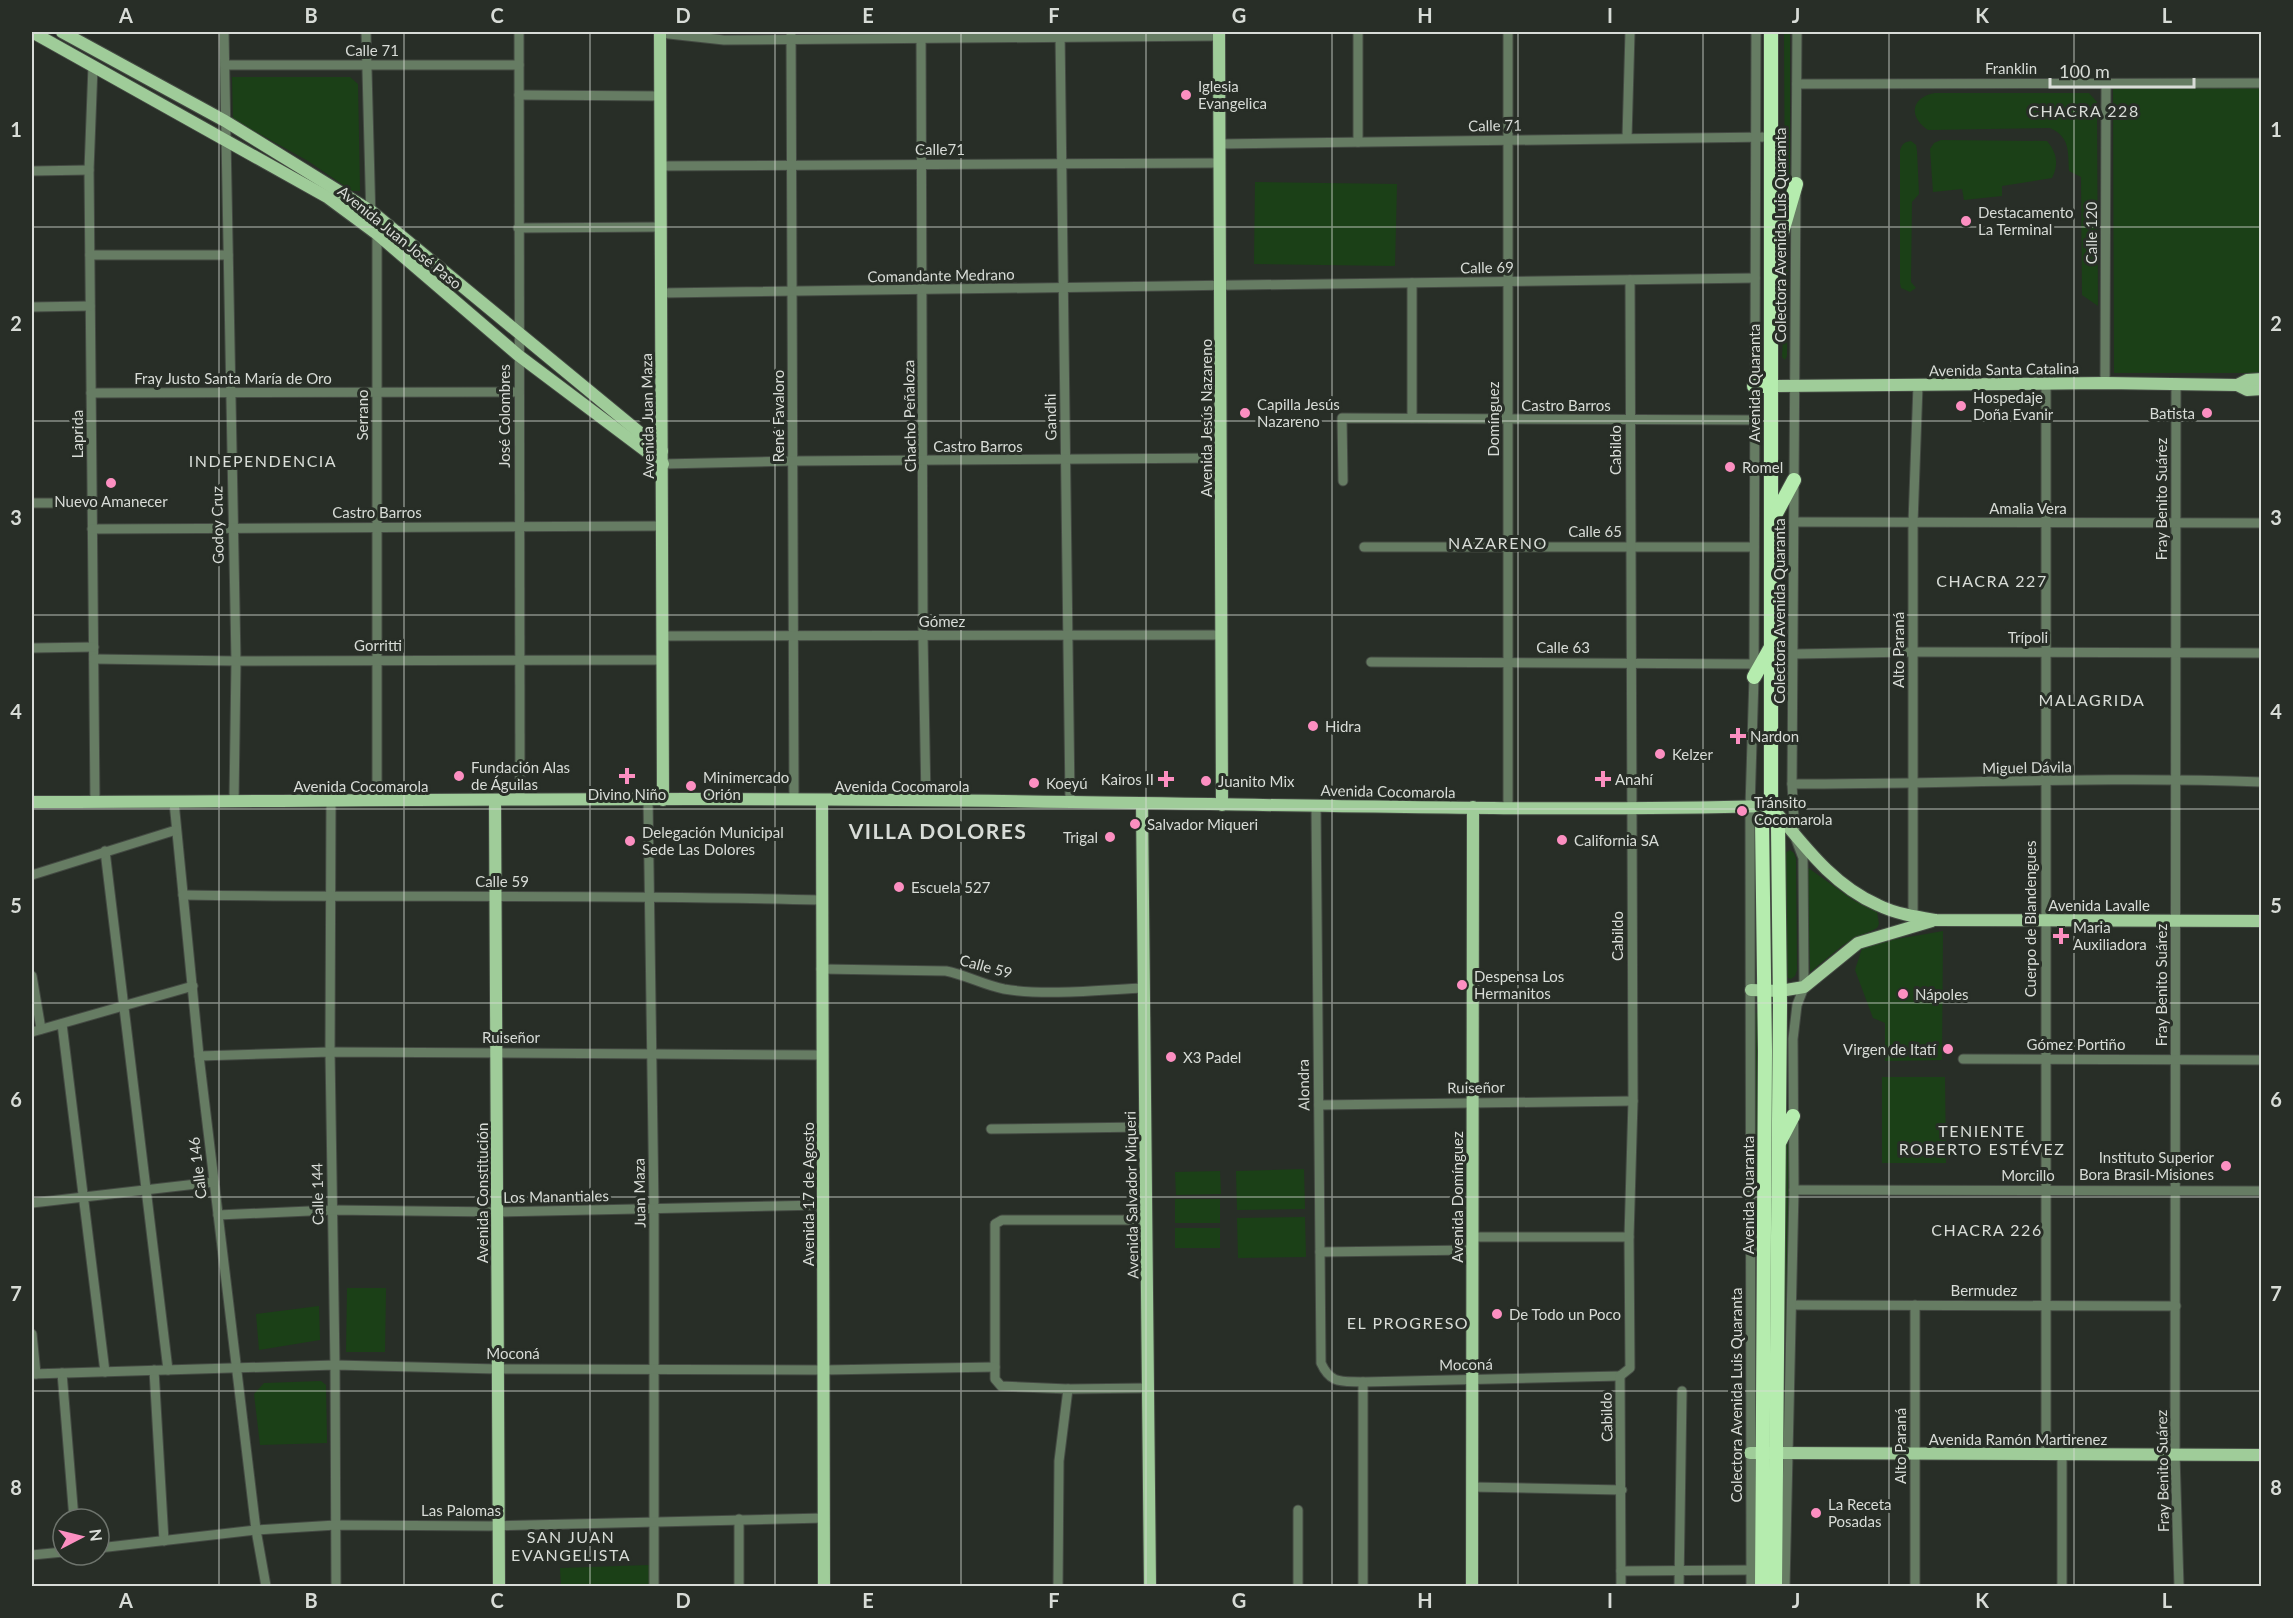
<svg xmlns="http://www.w3.org/2000/svg" width="2293" height="1618" font-family="Lato,sans-serif">
  <style>
    .green { fill: #1b4017 }
    .lines { fill: none; stroke-linecap: round; stroke-linejoin: round }
    .minor-casing { stroke: #444a43; stroke-width: 11 }
    .major-casing { stroke: #444a43; stroke-width: 14 }
    .highway-casing { stroke: #444a43; stroke-width: 16 }
    .minor { stroke: #667c63; stroke-width: 9 }
    .major { stroke: #9fcc99; stroke-width: 12 }
    .highway { stroke: #b5ecae; stroke-width: 14 }
    .grid { fill: none; stroke: #d8dcd7; stroke-width: 1.5; stroke-opacity: 0.55 }
    .poi-dot { fill: #fc8fc1; stroke: #282e27; stroke-width: 2 }
    .labels { text-anchor: middle; dominant-baseline: central; stroke-width: 6; stroke-linejoin: round; paint-order: stroke }
    .street-label { font-size: 15px; fill: #d8dcd7; stroke: #282e27 }
    .poi-label { font-size: 15px; fill: #d8dcd7; stroke: #282e27; text-anchor: start }
    .neighbourhood-label { font-size: 16px; letter-spacing: 1.5px; fill: #d8dcd7; stroke: #282e27 }
    .district-label { font-size: 21px; font-weight: bold; letter-spacing: 1.5px; fill: #d8dcd7; stroke: #282e27 }
    .neatline { fill: none; stroke: #d8dcd7; stroke-width: 2 }
    .grid-label { font-size: 20px; text-anchor: middle; font-weight: bold; fill: #d8dcd7 }
  </style>
  <rect width="100%" height="100%" fill="#282e27"/>
  <g class="green">
    <path d="M1784,32H1790V184L1785,218Z"/>
    <path d="M232,77H350L358,84L360,191H352L308,161L233,119Z"/>
    <path d="M2113,88H2261V373H2114Z"/>
    <path d="M1935,93H2089L2097,102L2098,306L2082,295L2081,177L2069,171C2068,151 2070,137 2050,128L1928,130C1908,117 1911,97 1935,93Z"/>
    <path d="M1941,140L2047,141C2057,153 2059,164 2052,178L2002,186V196L1964,200L1962,189L1933,192L1930,149L1934,143Z"/>
    <path d="M1911,141L1916,145L1917,151L1919,194L1912,202L1911,282L1916,288L1910,292L1901,288L1900,283V151C1902,144 1904,142 1911,141Z"/>
    <path d="M1255,182L1397,184L1395,266L1254,264Z"/>
    <path d="M1788,239L1787,356L1785,360L1782,357Z"/>
    <path d="M1790,850L1794,853L1796,859L1797,970L1795,976L1791,979L1786,977L1785,853Z"/>
    <path d="M1807,867L1853,900L1877,912L1879,924L1877,928L1843,945L1810,972Z"/>
    <path d="M1943,931L1942,1060L1885,1061V1023L1873,1018L1855,970L1863,945Z"/>
    <path d="M1754,1013H1760V1436H1753Z"/>
    <path d="M1882,1077H1945L1946,1163H1882Z"/>
    <path d="M1789,1133L1784,1433L1778,1432L1783,1142Z"/>
    <path d="M1304,1169L1305,1209L1237,1210L1236,1171Z"/>
    <path d="M1220,1171L1221,1194L1176,1195L1175,1172Z"/>
    <rect x="1175" y="1199" width="45" height="24"/>
    <path d="M1305,1217L1306,1257L1238,1258L1237,1218Z"/>
    <rect x="1175" y="1228" width="45" height="20"/>
    <path d="M347,1288H386L385,1352H346Z"/>
    <path d="M319,1306L320,1340L259,1350L256,1314Z"/>
    <path d="M321,1381L326,1385L327,1443L260,1445L254,1394L264,1383Z"/>
    <path d="M649,1565L650,1586H561L560,1568Z"/>
  </g>
  <g class="lines">
    <defs>
      <g id="minor">
        <path d="M224,32L236,661L234,801"/>
        <path d="M366,32L371,221L377,234V801"/>
        <path d="M519,32L520,800"/>
        <path d="M791,32L794,800"/>
        <path d="M921,32L923,636L926,801"/>
        <path d="M1060,32L1070,801"/>
        <path d="M1358,32V142"/>
        <path d="M1508,32V807"/>
        <path d="M660,33L724,40L1219,36"/>
        <path d="M225,65H519"/>
        <path d="M93,66L89,170L95,802"/>
        <path d="M1797,84L2262,83"/>
        <path d="M519,95L660,96"/>
        <path d="M1627,138L1630,32"/>
        <path d="M1219,144L1770,137"/>
        <path d="M660,166L1219,163"/>
        <path d="M32,171L89,170"/>
        <path d="M518,228L661,227"/>
        <path d="M90,255H228"/>
        <path d="M1412,283V418"/>
        <path d="M661,293L1755,278"/>
        <path d="M32,307L90,306"/>
        <path d="M2105,383L2106,83"/>
        <path d="M2176,383L2175,1455L2179,1586"/>
        <path d="M91,393L519,392"/>
        <path d="M663,464L793,461L1221,458"/>
        <path d="M1343,481L1342,418L1754,420"/>
        <path d="M32,503H92"/>
        <path d="M1794,522L2262,523"/>
        <path d="M92,529L662,526"/>
        <path d="M1364,547H1754"/>
        <path d="M663,636L1221,635"/>
        <path d="M32,648L94,647"/>
        <path d="M1794,654L1913,652L2262,653"/>
        <path d="M94,659L236,661L663,660"/>
        <path d="M1371,662L1754,664"/>
        <path d="M1792,784C1949,784 2105,776 2262,782"/>
        <path d="M648,800L654,1209V1586"/>
        <path d="M331,801L330,1052L335,1365L336,1586"/>
        <path d="M174,802L199,1056L256,1530L266,1586"/>
        <path d="M1316,806L1321,1363C1331,1385 1342,1381 1363,1382L1620,1376"/>
        <path d="M105,851L168,1370"/>
        <path d="M32,875L176,830"/>
        <path d="M183,895C396,898 608,894 821,900"/>
        <path d="M1913,916V523L1918,385"/>
        <path d="M821,969L946,971C966,975 984,985 1004,989C1044,996 1102,990 1143,988"/>
        <path d="M32,976L41,1029"/>
        <path d="M62,1024L105,1372"/>
        <path d="M32,1032L193,986"/>
        <path d="M199,1056L330,1052L822,1055"/>
        <path d="M1963,1059L2262,1060"/>
        <path d="M1319,1105L1633,1101"/>
        <path d="M991,1129L1145,1127"/>
        <path d="M1794,1190L2262,1191"/>
        <path d="M32,1203L214,1182"/>
        <path d="M218,1215L332,1210L497,1212L823,1205"/>
        <path d="M1147,1220H1002L995,1224V1379L1001,1386L1068,1389L1148,1388"/>
        <path d="M1472,1237H1629"/>
        <path d="M1320,1252L1472,1250"/>
        <path d="M1792,1305L2176,1306"/>
        <path d="M32,1334L36,1374"/>
        <path d="M154,1370L164,1541"/>
        <path d="M62,1373L74,1519"/>
        <path d="M32,1374L335,1365L497,1369L824,1370L995,1367"/>
        <path d="M1620,1376L1630,1368L1629,1237L1633,1101L1630,280"/>
        <path d="M1620,1376L1621,1586"/>
        <path d="M2046,1454V384"/>
        <path d="M1472,1487L1622,1490"/>
        <path d="M739,1519V1586"/>
        <path d="M99,1548L256,1530L336,1525L489,1526L824,1518"/>
        <path d="M32,1555L63,1552"/>
        <path d="M1621,1571L1751,1570"/>
        <path d="M1058,1586L1059,1461L1068,1389"/>
        <path d="M1298,1586V1510"/>
        <path d="M1363,1586V1382"/>
        <path d="M1679,1586L1682,1391"/>
        <path d="M1751,1586L1750,807L1754,677L1756,32"/>
        <path d="M1785,1586L1794,1190L1793,1039L1797,1005L1804,987L1803,858L1795,837L1792,784L1797,32"/>
        <path d="M1915,1586V1305"/>
        <path d="M2062,1586V1454"/>
      </g>
      <g id="major">
        <path d="M32,32L327,197L377,234L518,355L663,464"/>
        <path d="M62,32L225,121L371,211L662,451"/>
        <path d="M660,32L663,800"/>
        <path d="M1219,32L1222,805"/>
        <path d="M2237,385L2247,390L2262,389"/>
        <path d="M1770,386L2105,383L2237,385L2247,380L2262,379"/>
        <path d="M495,800L499,1586"/>
        <path d="M822,800L824,1586"/>
        <path d="M32,802C378,801 725,796 1072,802C1305,805 1538,812 1771,806C1803,844 1832,885 1878,905C1896,914 1917,917 1936,920L2262,921"/>
        <path d="M1142,803L1150,1586"/>
        <path d="M1751,990L1780,991L1804,987L1858,943L1932,921"/>
        <path d="M1750,1453L2262,1455"/>
        <path d="M1472,1586L1473,807"/>
      </g>
      <g id="highway">
        <path d="M1771,32V806L1778,826L1780,1005L1775,1586"/>
        <path d="M1776,253L1796,184"/>
        <path d="M1754,386H1770"/>
        <path d="M1772,521L1794,480"/>
        <path d="M1754,677L1771,647"/>
        <path d="M1780,1141L1793,1116"/>
        <path d="M1762,1586L1765,1051L1762,820L1771,806"/>
      </g>
    </defs>
    <use href="#minor" class="minor-casing"/>
    <use href="#major" class="major-casing"/>
    <use href="#highway" class="highway-casing"/>
    <use href="#minor" class="minor"/>
    <use href="#major" class="major"/>
    <use href="#highway" class="highway"/>
  </g>
  <path class="grid" d="M219,32V1586M404,32V1586M590,32V1586M775,32V1586M961,32V1586M1146,32V1586M1332,32V1586M1518,32V1586M1703,32V1586M1889,32V1586M2074,32V1586M32,227H2262M32,421H2262M32,615H2262M32,809H2262M32,1003H2262M32,1197H2262M32,1391H2262"/>
  <g class="poi-dot">
    <circle cx="1186" cy="95" r="6"/>
    <circle cx="1966" cy="221" r="6"/>
    <circle cx="1961" cy="406" r="6"/>
    <circle cx="1245" cy="413" r="6"/>
    <circle cx="2207" cy="413" r="6"/>
    <circle cx="1730" cy="467" r="6"/>
    <circle cx="111" cy="483" r="6"/>
    <circle cx="1313" cy="726" r="6"/>
    <path d="M1735 727h6v6h6v6h-6v6h-6v-6h-6v-6h6z"/>
    <circle cx="1660" cy="754" r="6"/>
    <circle cx="459" cy="776" r="6"/>
    <path d="M624 767h6v6h6v6h-6v6h-6v-6h-6v-6h6z"/>
    <path d="M1163 770h6v6h6v6h-6v6h-6v-6h-6v-6h6z"/>
    <path d="M1600 770h6v6h6v6h-6v6h-6v-6h-6v-6h6z"/>
    <circle cx="1206" cy="781" r="6"/>
    <circle cx="1034" cy="783" r="6"/>
    <circle cx="691" cy="786" r="6"/>
    <circle cx="1742" cy="811" r="6"/>
    <circle cx="1135" cy="824" r="6"/>
    <circle cx="1110" cy="837" r="6"/>
    <circle cx="1562" cy="840" r="6"/>
    <circle cx="630" cy="841" r="6"/>
    <circle cx="899" cy="887" r="6"/>
    <path d="M2058 927h6v6h6v6h-6v6h-6v-6h-6v-6h6z"/>
    <circle cx="1462" cy="985" r="6"/>
    <circle cx="1903" cy="994" r="6"/>
    <circle cx="1948" cy="1049" r="6"/>
    <circle cx="1171" cy="1057" r="6"/>
    <circle cx="2226" cy="1166" r="6"/>
    <circle cx="1497" cy="1314" r="6"/>
    <circle cx="1816" cy="1513" r="6"/>
  </g>
  <g class="labels">
    <g class="street-label">
      <text x="372" y="50">Calle 71</text>
      <text x="2011" y="68">Franklin</text>
      <text transform="translate(1495 125) rotate(-1)">Calle 71</text>
      <text x="940" y="149">Calle71</text>
      <text transform="translate(2091 233) rotate(-90)">Calle 120</text>
      <text transform="translate(1780 235) rotate(-90)">Colectora Avenida Luis Quaranta</text>
      <text transform="translate(400 237) rotate(39)">Avenida Juan José Paso</text>
      <text transform="translate(1487 267) rotate(-1)">Calle 69</text>
      <text transform="translate(941 275) rotate(-1)">Comandante Medrano</text>
      <text transform="translate(2004 369) rotate(-1)">Avenida Santa Catalina</text>
      <text x="233" y="378">Fray Justo Santa María de Oro</text>
      <text transform="translate(1754 383) rotate(-90)">Avenida Quaranta</text>
      <text x="1566" y="405">Castro Barros</text>
      <text transform="translate(362 415) rotate(-90)">Serrano</text>
      <text transform="translate(504 416) rotate(-90)">José Colombres</text>
      <text transform="translate(647 416) rotate(-91)">Avenida Juan Maza</text>
      <text transform="translate(778 416) rotate(-90)">René Favaloro</text>
      <text transform="translate(909 416) rotate(-91)">Chacho Peñaloza</text>
      <text transform="translate(1050 417) rotate(-91)">Gandhi</text>
      <text transform="translate(1206 418) rotate(-90)">Avenida Jesús Nazareno</text>
      <text transform="translate(1493 419) rotate(-90)">Domínguez</text>
      <text transform="translate(77 434) rotate(-90)">Laprida</text>
      <text x="978" y="446">Castro Barros</text>
      <text transform="translate(1615 450) rotate(-90)">Cabildo</text>
      <text transform="translate(2161 499) rotate(-90)">Fray Benito Suárez</text>
      <text x="2028" y="508">Amalia Vera</text>
      <text x="377" y="512">Castro Barros</text>
      <text transform="translate(217 525) rotate(-91)">Godoy Cruz</text>
      <text x="1595" y="531">Calle 65</text>
      <text transform="translate(1779 611) rotate(-90)">Colectora Avenida Quaranta</text>
      <text x="942" y="621">Gómez</text>
      <text x="2028" y="637">Trípoli</text>
      <text x="378" y="645">Gorritti</text>
      <text x="1563" y="647">Calle 63</text>
      <text transform="translate(1898 650) rotate(-90)">Alto Paraná</text>
      <text transform="translate(2027 767) rotate(-1)">Miguel Dávila</text>
      <text x="361" y="786">Avenida Cocomarola</text>
      <text x="902" y="786">Avenida Cocomarola</text>
      <text transform="translate(1388 791) rotate(1)">Avenida Cocomarola</text>
      <text x="502" y="881">Calle 59</text>
      <text x="2099" y="905">Avenida Lavalle</text>
      <text transform="translate(2030 919) rotate(-90)">Cuerpo de Blandengues</text>
      <text transform="translate(1617 936) rotate(-90)">Cabildo</text>
      <text transform="translate(986 966) rotate(15)">Calle 59</text>
      <text transform="translate(2161 985) rotate(-90)">Fray Benito Suárez</text>
      <text x="511" y="1037">Ruiseñor</text>
      <text x="2076" y="1044">Gómez Portiño</text>
      <text transform="translate(1303 1085) rotate(-91)">Alondra</text>
      <text transform="translate(1476 1087) rotate(-1)">Ruiseñor</text>
      <text transform="translate(197 1168) rotate(-97)">Calle 146</text>
      <text x="2028" y="1175">Morcillo</text>
      <text transform="translate(482 1193) rotate(-90)">Avenida Constitución</text>
      <text transform="translate(639 1193) rotate(-91)">Juan Maza</text>
      <text transform="translate(317 1194) rotate(-91)">Calle 144</text>
      <text transform="translate(808 1194) rotate(-90)">Avenida 17 de Agosto</text>
      <text transform="translate(1131 1195) rotate(-91)">Avenida Salvador Miqueri</text>
      <text transform="translate(1748 1195) rotate(-90)">Avenida Quaranta</text>
      <text transform="translate(556 1196) rotate(-1)">Los Manantiales</text>
      <text transform="translate(1457 1197) rotate(-90)">Avenida Domínguez</text>
      <text x="1984" y="1290">Bermudez</text>
      <text x="513" y="1353">Moconá</text>
      <text transform="translate(1466 1364) rotate(-1)">Moconá</text>
      <text transform="translate(1736 1395) rotate(-90)">Colectora Avenida Luis Quaranta</text>
      <text transform="translate(1606 1417) rotate(-91)">Cabildo</text>
      <text x="2018" y="1439">Avenida Ramón Martirenez</text>
      <text transform="translate(1900 1446) rotate(-90)">Alto Paraná</text>
      <text transform="translate(2162 1471) rotate(-91)">Fray Benito Suárez</text>
      <text x="461" y="1510">Las Palomas</text>
    </g>
    <g class="poi-label">
      <text x="1198" y="86">Iglesia<tspan x="1198" dy="17">Evangelica</tspan></text>
      <text x="1978" y="212">Destacamento<tspan x="1978" dy="17">La Terminal</tspan></text>
      <text x="1973" y="397">Hospedaje<tspan x="1973" dy="17">Doña Evanir</tspan></text>
      <text x="1257" y="404">Capilla Jesús<tspan x="1257" dy="17">Nazareno</tspan></text>
      <text x="2195" y="413" text-anchor="end">Batista</text>
      <text x="1742" y="467">Romel</text>
      <text x="111" y="501" text-anchor="middle">Nuevo Amanecer</text>
      <text x="1325" y="726">Hidra</text>
      <text x="1750" y="736">Nardon</text>
      <text x="1672" y="754">Kelzer</text>
      <text x="471" y="767">Fundación Alas<tspan x="471" dy="17">de Águilas</tspan></text>
      <text x="703" y="777">Minimercado<tspan x="703" dy="17">Orión</tspan></text>
      <text x="1154" y="779" text-anchor="end">Kairos II</text>
      <text x="1615" y="779">Anahí</text>
      <text x="1218" y="781">Juanito Mix</text>
      <text x="1046" y="783">Koeyú</text>
      <text x="627" y="794" text-anchor="middle">Divino Niño</text>
      <text x="1754" y="802">Tránsito<tspan x="1754" dy="17">Cocomarola</tspan></text>
      <text x="1147" y="824">Salvador Miqueri</text>
      <text x="642" y="832">Delegación Municipal<tspan x="642" dy="17">Sede Las Dolores</tspan></text>
      <text x="1098" y="837" text-anchor="end">Trigal</text>
      <text x="1574" y="840">California SA</text>
      <text x="911" y="887">Escuela 527</text>
      <text x="2073" y="927">Maria<tspan x="2073" dy="17">Auxiliadora</tspan></text>
      <text x="1474" y="976">Despensa Los<tspan x="1474" dy="17">Hermanitos</tspan></text>
      <text x="1915" y="994">Nápoles</text>
      <text x="1936" y="1049" text-anchor="end">Virgen de Itatí</text>
      <text x="1183" y="1057">X3 Padel</text>
      <text x="2214" y="1157" text-anchor="end">Instituto Superior<tspan x="2214" dy="17">Bora Brasil-Misiones</tspan></text>
      <text x="1509" y="1314">De Todo un Poco</text>
      <text x="1828" y="1504">La Receta<tspan x="1828" dy="17">Posadas</tspan></text>
    </g>
    <g class="neighbourhood-label">
      <text x="2084" y="110">CHACRA 228</text>
      <text x="263" y="460">INDEPENDENCIA</text>
      <text x="1498" y="542">NAZARENO</text>
      <text x="1992" y="580">CHACRA 227</text>
      <text x="2092" y="699">MALAGRIDA</text>
      <text x="1982" y="1130">TENIENTE<tspan x="1982" dy="18">ROBERTO ESTÉVEZ</tspan></text>
      <text x="1987" y="1229">CHACRA 226</text>
      <text x="1408" y="1322">EL PROGRESO</text>
      <text x="571" y="1536">SAN JUAN<tspan x="571" dy="18">EVANGELISTA</tspan></text>
    </g>
    <g class="district-label">
      <text x="938" y="830">VILLA DOLORES</text>
    </g>
  </g>
  <rect width="2293" height="1618" fill="none" stroke="#282e27" stroke-width="66"/>
  <g transform="translate(81 1537) rotate(83)"><circle r="28" fill="#282e27" stroke="#6e746d" stroke-width="1.5"/>
  <path d="M0-4.5L10 22L0 15L-10 22Z" fill="#fc8fc1"/>
  <text y="-9" font-size="16" font-weight="bold" text-anchor="middle" fill="#d8dcd7">N</text>
  </g>
  <path d="M2050 78v9h144v-9" fill="none" stroke="#d8dcd7" stroke-width="3"/>
  <text x="2059" y="78" font-size="18" fill="#d8dcd7" stroke="#282e27" stroke-width="4.5" paint-order="stroke">100 m</text>
  <rect x="33" y="33" width="2227" height="1552" class="neatline"/>
  <g class="grid-label">
    <text x="126" y="23">A</text>
    <text x="311" y="23">B</text>
    <text x="497" y="23">C</text>
    <text x="683" y="23">D</text>
    <text x="868" y="23">E</text>
    <text x="1054" y="23">F</text>
    <text x="1239" y="23">G</text>
    <text x="1425" y="23">H</text>
    <text x="1610" y="23">I</text>
    <text x="1796" y="23">J</text>
    <text x="1982" y="23">K</text>
    <text x="2167" y="23">L</text>
    <text x="16" y="137">1</text>
    <text x="2276" y="137">1</text>
    <text x="16" y="331">2</text>
    <text x="2276" y="331">2</text>
    <text x="16" y="525">3</text>
    <text x="2276" y="525">3</text>
    <text x="16" y="719">4</text>
    <text x="2276" y="719">4</text>
    <text x="16" y="913">5</text>
    <text x="2276" y="913">5</text>
    <text x="16" y="1107">6</text>
    <text x="2276" y="1107">6</text>
    <text x="16" y="1301">7</text>
    <text x="2276" y="1301">7</text>
    <text x="16" y="1495">8</text>
    <text x="2276" y="1495">8</text>
    <text x="126" y="1608">A</text>
    <text x="311" y="1608">B</text>
    <text x="497" y="1608">C</text>
    <text x="683" y="1608">D</text>
    <text x="868" y="1608">E</text>
    <text x="1054" y="1608">F</text>
    <text x="1239" y="1608">G</text>
    <text x="1425" y="1608">H</text>
    <text x="1610" y="1608">I</text>
    <text x="1796" y="1608">J</text>
    <text x="1982" y="1608">K</text>
    <text x="2167" y="1608">L</text>
  </g>
</svg>
